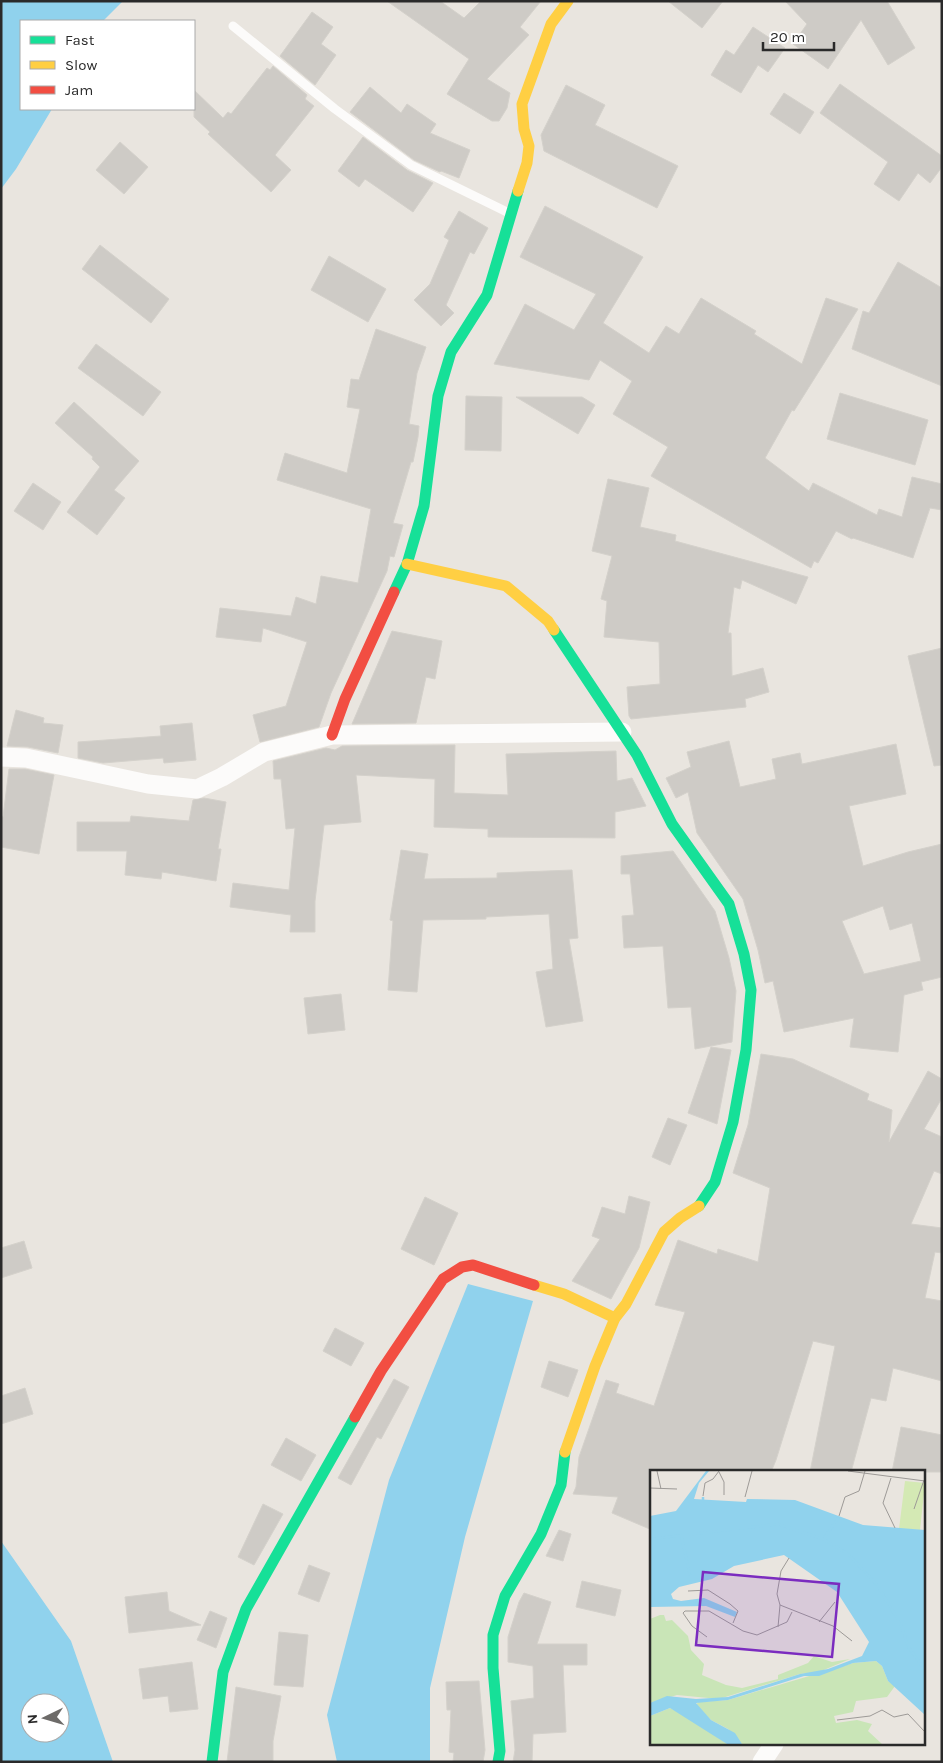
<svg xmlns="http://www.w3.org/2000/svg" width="943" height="1763" font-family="Karla,sans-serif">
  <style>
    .water { fill: #90d2ed; fill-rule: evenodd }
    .building { fill: #cecbc6; stroke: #d4d1cb; fill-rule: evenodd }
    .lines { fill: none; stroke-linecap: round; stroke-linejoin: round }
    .lane { stroke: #fcfbfa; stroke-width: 9 }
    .street { stroke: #fcfbfa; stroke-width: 19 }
    .fast { stroke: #16e098; stroke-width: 11 }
    .slow { stroke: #ffcf43; stroke-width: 11 }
    .jam { stroke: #f24e42; stroke-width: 11 }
    .inset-river { fill: none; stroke: #90d2ed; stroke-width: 2.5 }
    .inset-road { fill: none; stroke: #9d9a97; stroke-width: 1 }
    .view { fill: #7b2cbf; fill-opacity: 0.15; stroke: #7b2cbf; stroke-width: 2.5 }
    .inset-edge { fill: none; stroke: #2a2a2a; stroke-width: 2.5 }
  </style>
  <rect width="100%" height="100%" fill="#e9e5df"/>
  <g class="water">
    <path d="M1,1H123L103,21H21V109H52L16,169L1,189Z"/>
    <path d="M468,1284L533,1301L465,1537L430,1688V1762H337L327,1715L389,1480Z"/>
    <path d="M1,1541L71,1641L113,1762H1ZM30,1703H60V1733H30Z"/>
  </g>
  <g class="building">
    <path d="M387,1H440L464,18L481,1H541L520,27L529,35L487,79L510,93L507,108L499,121H492L447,94L469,59Z"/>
    <path d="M668,1H723L702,28Z"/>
    <path d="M785,1H887L915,48L888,65L861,20L828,69L793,44L807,24Z"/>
    <path d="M312,12L333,27L321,44L336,55L315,85L280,56Z"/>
    <path d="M753,27L785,48L768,72L758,65L741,93L711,75L726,50L734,55Z"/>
    <path d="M273,66L307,95L305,99L314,106L275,155L291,170L271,192L208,134L210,132L194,117V90L223,118L228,112L231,114L267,68L270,70Z"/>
    <path d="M840,84L942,156V167L930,183L918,173L899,201L874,184L888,162L820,113Z"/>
    <path d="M566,85L605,105L595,125L678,166L657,208L544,151L541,135Z"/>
    <path d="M370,87L401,113L407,104L436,124L430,133L470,150L459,178L441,171L440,172L414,160L350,112Z"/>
    <path d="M784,93L814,112L800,134L770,114Z"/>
    <path d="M363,137L407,170L433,183L413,212L365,179L359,187L338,171Z"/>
    <path d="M120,142L148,167L124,194L96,170Z"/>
    <path d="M545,206L643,257L603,323L649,353L666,326L679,334L701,298L756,331L754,334L802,364L826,298L858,309L794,411L792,410L765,458L809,491L813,483L877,515L879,509L902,517L912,477L942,484V510L930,508L913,558L853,538L852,539L836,531L818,563L814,561L811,568L651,476L668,447L613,414L632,381L600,360L589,380L494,364L525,304L574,330L596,294L520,257Z"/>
    <path d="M459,211L488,228L474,254L470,252L446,305L454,313L441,326L414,300L430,284L449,240L444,237Z"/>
    <path d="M100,245L169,299L151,323L82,269Z"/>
    <path d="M329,256L386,289L368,322L311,290Z"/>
    <path d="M898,262L942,288V386L852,349L863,311L869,313Z"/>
    <path d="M376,329L426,347L417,373L409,424L419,426L418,437L413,462H411L393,523L403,525L394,557L390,556L387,571L331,693L319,727L260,742L253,715L286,706L307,642L263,628L261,642L216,637L220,608L291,616L296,597L316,604L321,576L358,583L371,509L277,480L285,453L347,473L360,409L347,407L351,379L359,380Z"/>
    <path d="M96,344L161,392L143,416L78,368Z"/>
    <path d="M840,393L928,420L915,465L827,439Z"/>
    <path d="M466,396L502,397L501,451L465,450Z"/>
    <path d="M516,397H582L595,405L578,434Z"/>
    <path d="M74,402L139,461L114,490L125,498L97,535L67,512L100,467L92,459L93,457L55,423Z"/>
    <path d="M608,479L649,488L640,527L676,535L675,541L808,577L796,604L742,580L740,589L734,587L728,633H731L732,676L763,668L769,692L745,699L746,707L631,719L629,716L627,687L660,684L659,642L604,637L607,601L601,599L612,556L592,551Z"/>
    <path d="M33,483L61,502L43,530L14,511Z"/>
    <path d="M392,631L442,641L435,679L426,677L416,723L352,724Z"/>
    <path d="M942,648V765L934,766L908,656Z"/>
    <path d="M16,710L44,718L43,723L63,725L58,753L28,747L7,746Z"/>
    <path d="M192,723L196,760L164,763L163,758L103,763L78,758V742L161,736L160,726Z"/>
    <path d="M729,741L740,787L776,779L772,759L800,753L802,764L896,744L906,794L849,806L863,866L908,852L942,844V977L921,982L923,990L904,995L898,1052L850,1047L854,1018L784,1032L773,981L765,983L758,950L743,899L697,833L688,792L676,798L666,778L691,767L687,752ZM883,906L890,930L912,923L921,961L864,974L842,921Z"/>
    <path d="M455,745L454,793L508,795L506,754L616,751L617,781L632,778L646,806L615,812V838L488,837V829L434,827L435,779L356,775L361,822L324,825L315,901V932H290L291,915L230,907L233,883L289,890L295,828L286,829L281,779H274L273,761L326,748L335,750L342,746Z"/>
    <path d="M9,769H25L54,775L39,854L1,847V816L3,817Z"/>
    <path d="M204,798L226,802L218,849H221L216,881L162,872L161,879L125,875L127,851H77V822H130L131,816L189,821L193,800Z"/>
    <path d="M401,850L428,854L424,879L497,878V873L572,870L578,938L569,939L583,1021L546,1027L536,972L553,969L549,914L486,917V919L423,920L417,992L388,990L393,921L390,920Z"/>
    <path d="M673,851L715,911L729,958L736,991L732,1042L695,1049L691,1007L668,1008L663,946L624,948L622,916L634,915L630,874H621V856Z"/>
    <path d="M341,994L345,1030L308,1034L304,998Z"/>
    <path d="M711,1047L731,1050L717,1124L688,1113Z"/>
    <path d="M761,1054L793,1059L869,1094L867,1100L892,1110L889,1142L928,1071L942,1079V1098L924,1129L942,1137V1174L934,1171L911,1224L942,1228V1253L935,1252L925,1298L942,1301V1381L893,1368L886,1401L871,1398L851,1472H810L835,1346L813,1341L776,1460L771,1472H652V1530L612,1513L618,1497L573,1494L576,1487L579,1457L606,1380L619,1384L616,1393L654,1406L685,1312L655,1305L678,1240L717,1254L718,1249L758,1262L770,1188L733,1173L748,1125Z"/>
    <path d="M668,1118L687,1125L670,1165L652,1157Z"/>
    <path d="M629,1196L650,1202L639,1248L611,1299L572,1281L600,1239L592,1236L602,1207L625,1214Z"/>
    <path d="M425,1197L458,1213L434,1265L401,1249Z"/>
    <path d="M24,1241L32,1268L1,1278V1248Z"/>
    <path d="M335,1328L364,1343L351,1366L323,1351Z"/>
    <path d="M549,1361L578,1370L568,1397L541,1387Z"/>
    <path d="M394,1379L409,1387L381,1439L377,1437L351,1485L338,1478Z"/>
    <path d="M25,1388L33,1414L1,1424V1396Z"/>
    <path d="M901,1427L942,1435V1472H892Z"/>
    <path d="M286,1438L316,1455L301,1481L271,1465Z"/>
    <path d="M263,1504L283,1514L254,1565L238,1557Z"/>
    <path d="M559,1530L571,1534L563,1561L546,1556Z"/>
    <path d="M309,1565L330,1573L319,1602L298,1594Z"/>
    <path d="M582,1581L621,1590L615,1616L576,1607Z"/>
    <path d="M167,1592L169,1611L201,1625L129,1633L125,1597Z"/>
    <path d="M524,1593L551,1602L537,1644H587V1665H563L566,1732L533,1734L532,1762H513L515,1750L511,1701L534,1698L533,1666L508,1662V1637L519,1602Z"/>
    <path d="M210,1611L227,1618L216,1648L197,1640Z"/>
    <path d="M279,1632L308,1635L303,1687L274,1685Z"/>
    <path d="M192,1662L198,1709L170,1712L168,1696L143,1699L139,1669Z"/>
    <path d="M479,1681L485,1750L483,1762H453L454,1753L449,1752L451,1710H447L446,1682Z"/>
    <path d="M236,1687L281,1696L273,1741V1762H227Z"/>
  </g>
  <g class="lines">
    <path class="lane" d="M233,26L335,109L411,165L509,213"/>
    <g class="street">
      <path d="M1,757L26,758L148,784L197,789L222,777L264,752L332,735L622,732"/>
      <path d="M762,1762L774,1744"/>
    </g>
    <g class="fast">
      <path d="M394,592L407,564L424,506L438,396L451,352L487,295L518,191"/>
      <path d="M554,630L637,755L672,824L729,904L744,954L751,990L746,1050L733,1122L715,1182L699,1206"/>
      <path d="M212,1762L223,1672L246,1609L355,1417"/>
      <path d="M498,1762L500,1751L493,1668V1635L505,1596L541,1534L561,1485L565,1452"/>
    </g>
    <g class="slow">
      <path d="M518,191L527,163L529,146L524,129L522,104L551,24L568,1"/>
      <path d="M407,564L506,586L548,621L554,630"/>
      <path d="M534,1285L564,1294L615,1318"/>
      <path d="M565,1452L595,1366L615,1318L626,1304L664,1232L680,1218L699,1206"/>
    </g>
    <g class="jam">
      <path d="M332,735L345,699L394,592"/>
      <path d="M355,1417L381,1371L443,1279L462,1267L473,1265L534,1285"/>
    </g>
  </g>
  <g transform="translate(650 1470)">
    <rect width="275" height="275" fill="#e9e5df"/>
    <path d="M10,145H14L16,151L22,150L38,166L41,180L54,194L52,205L76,215L92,218L128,209V205L158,193L164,186L182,192L200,189L169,202L150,204L69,229L27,225L0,233V149ZM226,191L232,196L238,211L245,216L237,227L206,231L203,242L184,246L186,253L207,250L222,254L218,261L232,274H92L78,259L61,250L45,235L49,232L78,230L203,193ZM20,238L40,248L77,274H0V246Z" fill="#c9e5b7"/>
    <path d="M255,11L275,13L270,60L249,59Z" fill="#d4e9b4"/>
    <path d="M56,1H59L49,13L44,29L96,32L97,29L145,30L213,55L275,60V245L238,211L232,196L226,191L203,193L169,206H154L78,230L46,233L61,250L85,263L92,274H77L20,238L0,246V233L17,226L46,229L78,227L150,204L178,199L212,186L219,172L187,122L134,85L84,96L62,109L29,117L21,124L23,129L31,131L54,128L87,142L85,147L56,136L0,137V46L26,41Z" fill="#90d2ed"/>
    <path class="inset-river" d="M53,61V27M31,65L40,105M174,68L189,47M0,69L128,54L173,69L198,84L228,116L251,155L259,178L275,200"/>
    <path class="inset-road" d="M7,1L11,19M198,1L275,11M69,2L74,12V25M241,8L233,33L245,58M0,18L27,19M53,26L55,13L63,9L69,1M95,27L102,1M264,39L274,10M189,46L195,27L209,21L215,1M38,121L58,120L80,134L88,141L83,153M130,135L183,156L202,171M169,152L185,132M128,157L130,135L127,124L131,101L139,88M57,167L42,156L33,143L35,141H59L93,161L107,165L137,152L142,142M187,250L220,246L232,240L244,247L258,244L275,262"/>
    <path class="view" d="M53,102L189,114L182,187L46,175Z"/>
    <rect width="275" height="275" class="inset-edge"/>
  </g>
  <rect width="943" height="1763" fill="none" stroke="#2a2a2a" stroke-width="5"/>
  <rect x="20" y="20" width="175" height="90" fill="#ffffff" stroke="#aaaaaa"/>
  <rect x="30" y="36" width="25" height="8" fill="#16e098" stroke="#aaaaaa"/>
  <text x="65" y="45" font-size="15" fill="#2a2a2a">Fast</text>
  <rect x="30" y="61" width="25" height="8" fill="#ffcf43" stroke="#aaaaaa"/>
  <text x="65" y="70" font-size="15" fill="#2a2a2a">Slow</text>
  <rect x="30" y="86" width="25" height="8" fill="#f24e42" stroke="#aaaaaa"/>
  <text x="65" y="95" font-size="15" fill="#2a2a2a">Jam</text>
  <g transform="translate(45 1718) rotate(265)"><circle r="24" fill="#ffffff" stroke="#aaaaaa"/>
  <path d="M0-4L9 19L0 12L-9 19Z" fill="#6d6b69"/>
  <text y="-8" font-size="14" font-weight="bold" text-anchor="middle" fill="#2a2a2a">N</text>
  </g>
  <path d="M763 42v8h71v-8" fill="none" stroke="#2a2a2a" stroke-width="2.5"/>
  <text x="770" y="42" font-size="15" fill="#2a2a2a" stroke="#ffffff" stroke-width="4" paint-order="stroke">20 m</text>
</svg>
